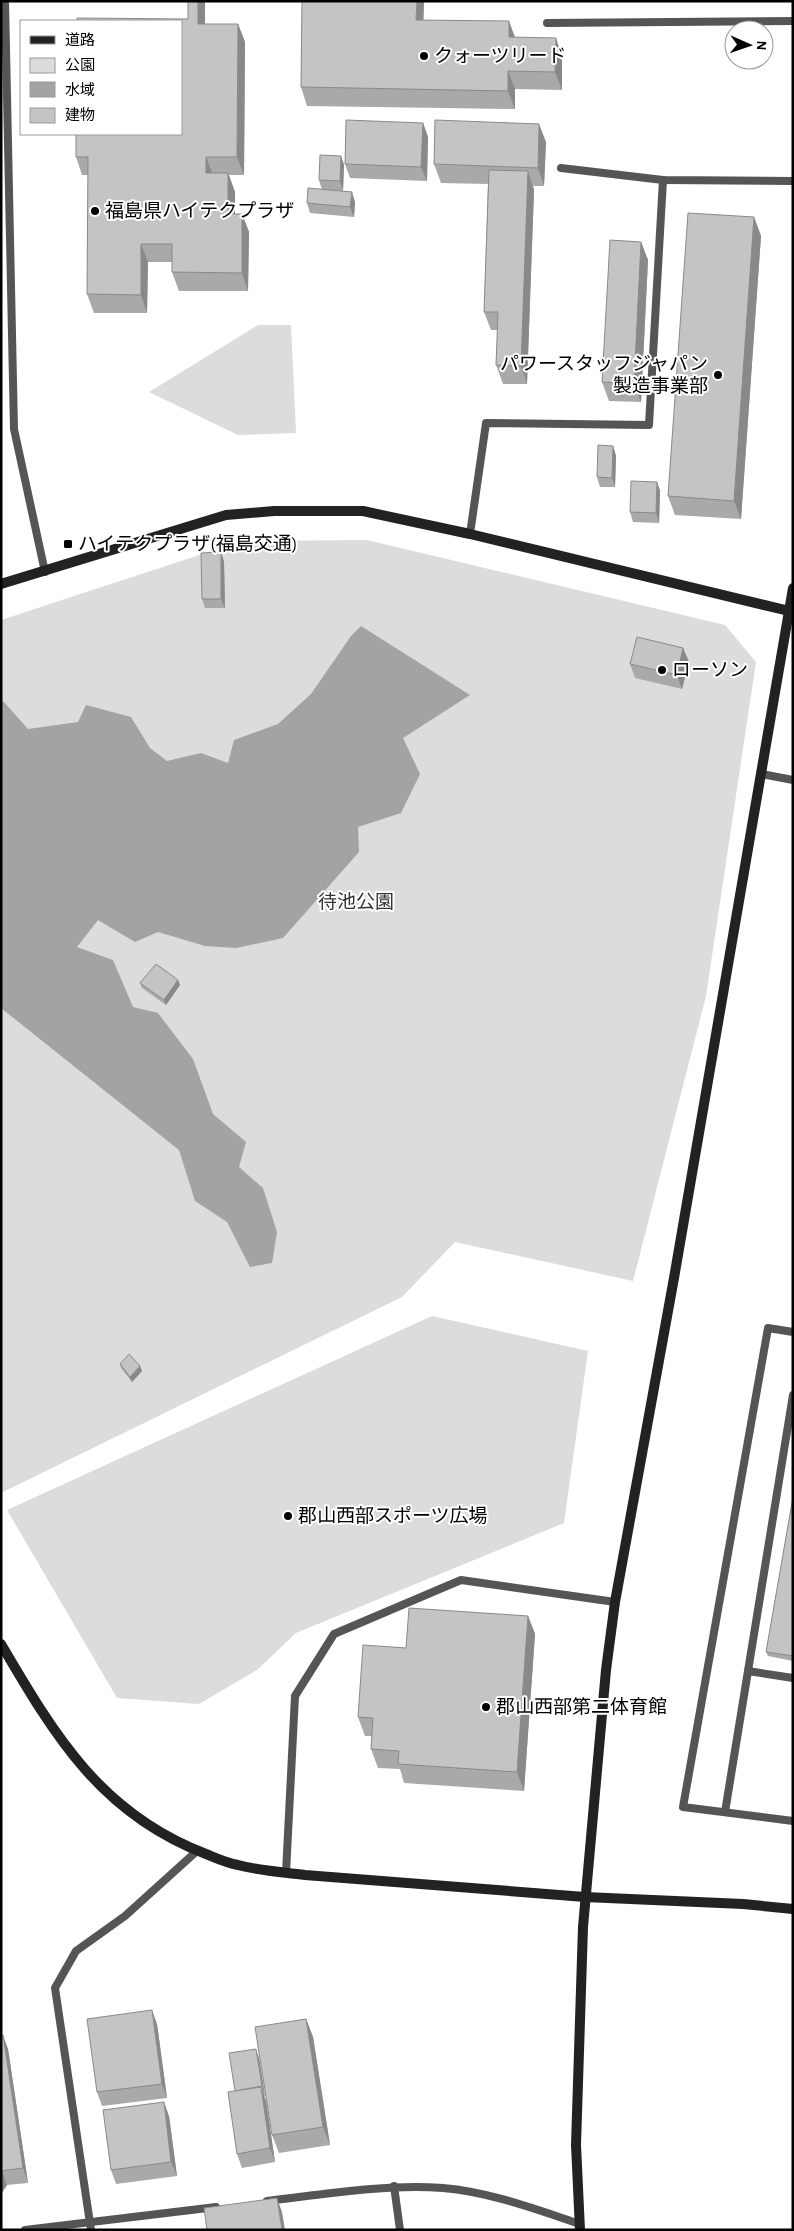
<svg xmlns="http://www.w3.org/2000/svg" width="794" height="2231" font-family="'Alegreya Sans','Noto Sans JP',sans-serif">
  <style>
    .green { fill: #dcdcdc }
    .water { fill: #a3a3a3 }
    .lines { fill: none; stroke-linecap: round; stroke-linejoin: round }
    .lane { stroke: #555; stroke-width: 8 }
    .secondary { stroke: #222; stroke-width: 10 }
    .wall { fill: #a9a9a9 }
    .shaded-wall { fill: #898989 }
    .building { fill: #c4c4c4; stroke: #898989 }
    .poi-dot { fill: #000; stroke: #fff; stroke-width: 2 }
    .labels { text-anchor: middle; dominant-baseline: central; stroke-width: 4; stroke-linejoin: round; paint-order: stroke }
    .poi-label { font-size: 19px; fill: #000; stroke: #fff; text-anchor: start }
    .park-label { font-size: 19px; fill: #333; stroke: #fff }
  </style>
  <rect width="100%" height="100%" fill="#fff"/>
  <g class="green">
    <path d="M258,325H291L296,433L238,435L149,392Z"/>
    <path d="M367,540L725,625L756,662L706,996L633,1281L455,1242L402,1297L1,1493V620L242,541Z"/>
    <path d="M432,1316L588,1351L564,1523L296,1633L257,1670L199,1704L117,1698L7,1510Z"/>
  </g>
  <path class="water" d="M361,626L470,695L403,738L420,774L401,813L358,827L359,852L283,938L236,948L205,946L158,932L135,942L98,920L77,947L113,960L133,1007L158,1013L193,1059L213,1114L246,1142L239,1167L263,1188L277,1232L272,1263L250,1267L227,1222L195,1201L179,1150L1,1008V702H4L28,729L78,722L86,705L131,717L150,748L167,761L201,753L228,763L234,740L278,724L311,694L351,636Z"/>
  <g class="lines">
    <g class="lane">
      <path d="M5,1L14,429L45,572"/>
      <path d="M547,23L793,21"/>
      <path d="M561,168L663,180L793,181"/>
      <path d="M470,534L486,423L649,425L663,180"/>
      <path d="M761,774L793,780"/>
      <path d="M793,1332L768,1328L683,1807L793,1821"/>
      <path d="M748,1671L793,1678"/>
      <path d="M725,1812L793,1395"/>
      <path d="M286,1873L295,1696L334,1634L461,1580L615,1602"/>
      <path d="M394,2186L400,2230"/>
      <path d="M267,2201C326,2194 384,2184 443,2188C490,2192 535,2209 580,2224"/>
      <path d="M25,2230L216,2207"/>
      <path d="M91,2230L55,1988L76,1951L125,1916L198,1850"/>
    </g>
    <g class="secondary">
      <path d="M1,584L226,515L274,511H363L470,534L793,612"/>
      <path d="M1,1644C55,1736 101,1814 206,1854C216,1858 227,1863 238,1865C260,1871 283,1872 305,1875L585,1897L743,1904L793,1909"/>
      <path d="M580,2230L576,2145L583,1927L606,1670L615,1602L674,1278L793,588"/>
    </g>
  </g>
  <g class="wall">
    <path d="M205,1V24H238L245,42L244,175H229L235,192V214H242L249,232L248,291H179L172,272V262H148L147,313H94L87,294L88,175H82L76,157L188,19Z"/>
    <path d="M302,1H424L423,20L515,37L562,56V90L515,89V109L307,106L301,87Z"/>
    <path d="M423,123L428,137L427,181L350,178L345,164Z"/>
    <path d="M546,142L544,186H533L534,190L527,384H503L496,365L498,330H491L484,312L488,184L441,183L434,164Z"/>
    <path d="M341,156L344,165L343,191L323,190L355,202L354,217L310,213L307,203L322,190L319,180Z"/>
    <path d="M754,217L761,236L741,519L675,515L668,496Z"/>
    <path d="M641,242L648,260L641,402L609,401L602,382Z"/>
    <path d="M613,446L616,456L615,487H600L597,477Z"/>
    <path d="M657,482L660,491L659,523L633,522L630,512Z"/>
    <path d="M221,552L224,562L225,608H205L202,599Z"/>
    <path d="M683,648L689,662L682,689L635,678L630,664Z"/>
    <path d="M178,980L180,985L166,1005L142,988L140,983Z"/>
    <path d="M120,1364L142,1371L132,1382L121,1368Z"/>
    <path d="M793,1497V1661L768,1656L766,1652Z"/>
    <path d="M528,1616L535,1634L524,1791L404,1783L400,1769L378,1768L371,1749L372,1736H365L358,1717L406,1648Z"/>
    <path d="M306,2019L313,2037L330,2145L279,2153L272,2135Z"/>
    <path d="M157,2024L167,2098L102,2106L97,2092Z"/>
    <path d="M1,2035L8,2049L28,2183L7,2185L1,2194Z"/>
    <path d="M259,2058L265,2096H264L266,2101L275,2162L242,2168L237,2154L235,2091Z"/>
    <path d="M169,2116L177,2176L116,2184L111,2170Z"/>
  </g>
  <g class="shaded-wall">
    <path d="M198,1H205V42L198,24Z"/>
    <path d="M417,1H424L423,38L416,20Z"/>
    <path d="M509,21L516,40L509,37Z"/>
    <path d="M238,24L245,42L244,175L237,157Z"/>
    <path d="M556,38L562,56V90L555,72Z"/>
    <path d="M508,71L515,89V109L508,91Z"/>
    <path d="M423,123L428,137L427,181L421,167Z"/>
    <path d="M539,124L546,142L544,186L538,168Z"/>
    <path d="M341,156L344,165L343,191L340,181Z"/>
    <path d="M206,157L213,175L206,173Z"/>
    <path d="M528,171L534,190L527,384L521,366Z"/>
    <path d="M228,173L235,192V232L228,214Z"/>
    <path d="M352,192L355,202L354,217L350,207Z"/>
    <path d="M242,214L249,232L248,291L242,273Z"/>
    <path d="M754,217L761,236L741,519L734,501Z"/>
    <path d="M641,242L648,260L641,402L634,384Z"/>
    <path d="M141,244L148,262L147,313L141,295Z"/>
    <path d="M613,446L616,456L615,487L612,478Z"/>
    <path d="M657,482L660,491L659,523L656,513Z"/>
    <path d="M221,552L224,562L225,608L221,599Z"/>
    <path d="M683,648L689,662L682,689L677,675Z"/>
    <path d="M178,980L180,985L166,1005L164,1000Z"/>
    <path d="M140,1366L142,1371L132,1382L130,1377Z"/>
    <path d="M528,1616L535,1634L524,1791L517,1772Z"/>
    <path d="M152,2010L157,2024L167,2098L162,2084Z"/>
    <path d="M306,2019L313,2037L330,2145L323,2127Z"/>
    <path d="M3,2035L8,2049L28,2183L23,2168Z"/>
    <path d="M256,2049L259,2058L265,2096L262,2086Z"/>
    <path d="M261,2087L266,2101L275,2162L270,2148Z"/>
    <path d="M164,2102L169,2116L177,2176L171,2162Z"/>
    <path d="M2,2171L7,2185L1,2194V2171Z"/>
    <path d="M277,2198L282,2212L285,2230H282Z"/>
  </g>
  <g class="building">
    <path d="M188,1H198V24H238L237,157H206V173H228V214H242V273L172,272V244H141V295L87,294L88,157H76V134H181V21H77V18L188,19Z"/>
    <path d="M302,1H417L416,20L509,21V37L556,38L555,72L508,71V91L301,87Z"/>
    <path d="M346,120L423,123L421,167L345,164Z"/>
    <path d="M435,120L539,124L538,168L434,164Z"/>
    <path d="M320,155L341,156L340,181L319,180Z"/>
    <path d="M489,170L528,171L521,366L496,365L498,312H484Z"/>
    <path d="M308,188L352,192L350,207L307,203Z"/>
    <path d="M688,213L754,217L734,501L668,496Z"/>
    <path d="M610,240L641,242L634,384L602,382Z"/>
    <path d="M598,445L613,446L612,478L597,477Z"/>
    <path d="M631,481L657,482L656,513L630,512Z"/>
    <path d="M221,552V599H202L201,553Z"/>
    <path d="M637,637L683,648L677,675L630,664Z"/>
    <path d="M156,964L178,980L164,1000L140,983Z"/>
    <path d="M129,1354L140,1366L130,1377L120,1364Z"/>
    <path d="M793,1497V1656L766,1652Z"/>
    <path d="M409,1608L528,1616L517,1772L398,1764L399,1751L371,1749L373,1718L358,1717L363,1645L406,1648Z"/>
    <path d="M152,2010L162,2084L97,2092L87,2019Z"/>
    <path d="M306,2019L323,2127L272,2135L255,2027Z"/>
    <path d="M1,2035H3L23,2168L1,2171Z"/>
    <path d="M256,2049L262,2086L235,2091L229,2053Z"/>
    <path d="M261,2087L270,2148L237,2154L228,2092Z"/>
    <path d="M164,2102L171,2162L111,2170L103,2110Z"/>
    <path d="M277,2198L282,2230H207L204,2208Z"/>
  </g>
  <g class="poi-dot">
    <circle cx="424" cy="56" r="5"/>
    <circle cx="95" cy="211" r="5"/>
    <circle cx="718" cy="375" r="5"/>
    <rect x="63" y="539" width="10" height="10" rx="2.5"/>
    <circle cx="662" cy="670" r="5"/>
    <circle cx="288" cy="1516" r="5"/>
    <circle cx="486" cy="1707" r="5"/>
  </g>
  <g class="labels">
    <g class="poi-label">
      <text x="434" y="56">クォーツリード</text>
      <text x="105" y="211">福島県ハイテクプラザ</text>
      <text x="708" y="364" text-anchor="end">パワースタッフジャパン<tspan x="708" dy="22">製造事業部</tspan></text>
      <text x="78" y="544">ハイテクプラザ(福島交通)</text>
      <text x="672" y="670">ローソン</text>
      <text x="298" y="1516">郡山西部スポーツ広場</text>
      <text x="496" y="1707">郡山西部第二体育館</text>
    </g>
    <g class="park-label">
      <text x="356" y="902">待池公園</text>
    </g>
  </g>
  <rect width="794" height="2231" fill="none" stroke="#000000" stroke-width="5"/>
  <rect x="20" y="20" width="162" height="115" fill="#ffffff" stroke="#999999"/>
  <rect x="30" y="36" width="25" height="8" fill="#222222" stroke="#999999"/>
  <text x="65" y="45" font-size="15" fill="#000000">道路</text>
  <rect x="30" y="58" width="25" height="15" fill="#dcdcdc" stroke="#999999"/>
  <text x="65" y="70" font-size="15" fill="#000000">公園</text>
  <rect x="30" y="82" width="25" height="15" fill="#a3a3a3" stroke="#999999"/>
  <text x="65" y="95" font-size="15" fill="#000000">水域</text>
  <rect x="30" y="108" width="25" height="15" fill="#c4c4c4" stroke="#999999"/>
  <text x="65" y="120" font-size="15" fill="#000000">建物</text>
  <g transform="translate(749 45) rotate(92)"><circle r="24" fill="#ffffff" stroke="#999999"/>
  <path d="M0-4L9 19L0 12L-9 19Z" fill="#000000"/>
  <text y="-8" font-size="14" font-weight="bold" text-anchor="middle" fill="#000000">N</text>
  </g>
</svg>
